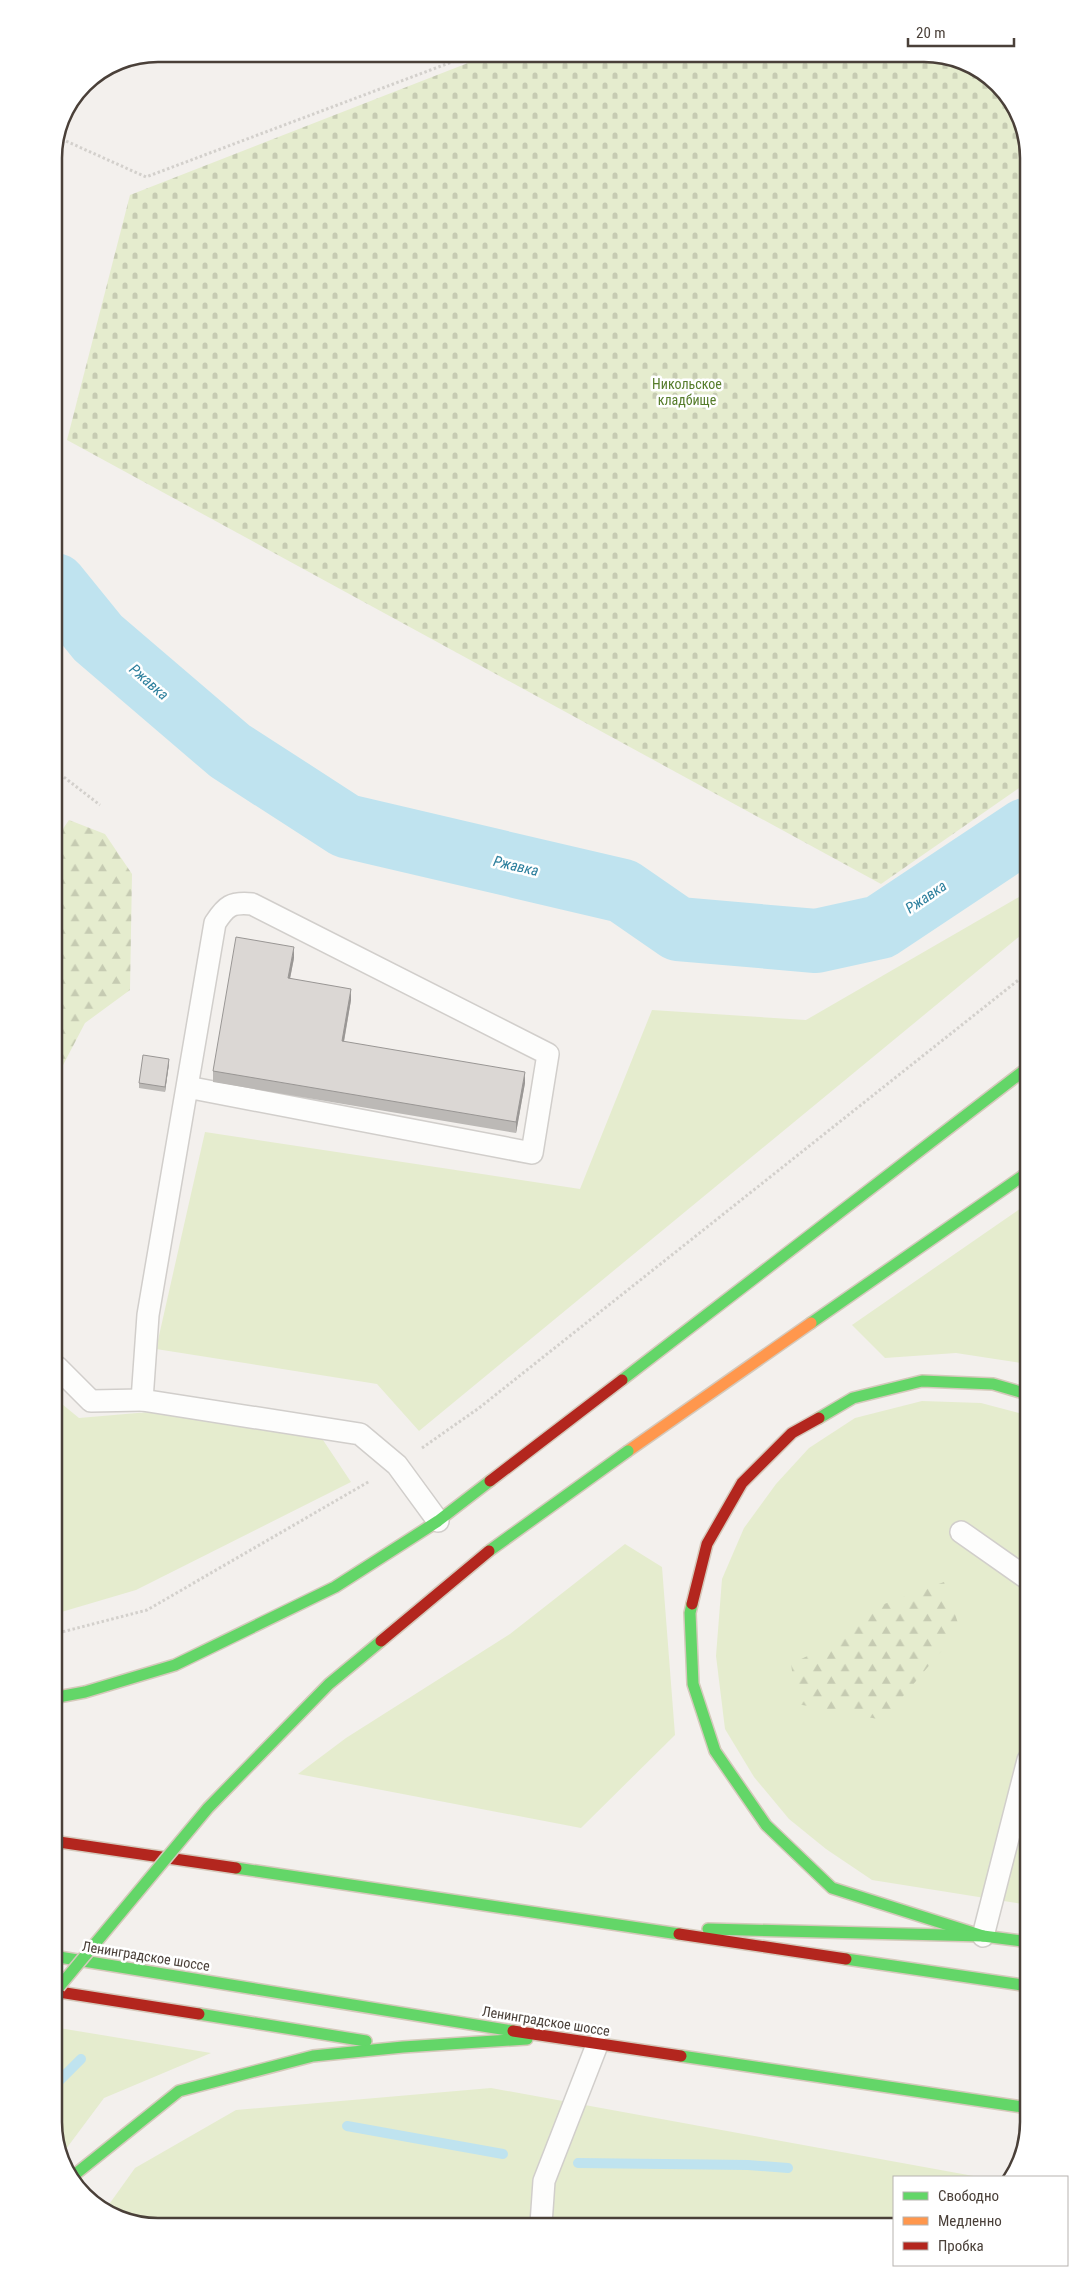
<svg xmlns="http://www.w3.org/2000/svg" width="1083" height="2281" font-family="'Roboto Condensed',sans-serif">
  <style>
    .grass { fill: #e5ecce }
    .forest { fill: url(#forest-firs) }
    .cemetery { fill: url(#cemetery-stones) }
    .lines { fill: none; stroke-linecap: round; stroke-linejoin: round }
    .stream { stroke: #bfe3ef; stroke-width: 10 }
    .river { stroke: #bfe3ef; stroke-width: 64 }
    .lane-casing { stroke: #d1cecb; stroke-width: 24 }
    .fast-casing { stroke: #d5c9bb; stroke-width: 14 }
    .slow-casing { stroke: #d5c9bb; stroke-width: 14 }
    .jam-casing { stroke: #d5c9bb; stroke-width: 14 }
    .path { stroke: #d3d0cc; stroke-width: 3; stroke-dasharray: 2.5 2.5; stroke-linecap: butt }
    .lane { stroke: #fdfdfc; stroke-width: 21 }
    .fast { stroke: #63d668; stroke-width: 11 }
    .slow { stroke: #ff974d; stroke-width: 11 }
    .jam { stroke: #b3261e; stroke-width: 11 }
    .fast-bridge-casing { stroke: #d5c9bb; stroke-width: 14; stroke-linecap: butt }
    .jam-bridge-casing { stroke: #d5c9bb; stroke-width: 14; stroke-linecap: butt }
    .fast-bridge { stroke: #63d668; stroke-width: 11 }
    .jam-bridge { stroke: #b3261e; stroke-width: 11 }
    .wall { fill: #bcb9b6 }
    .shaded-wall { fill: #999694 }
    .building { fill: #dbd7d4; stroke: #999694 }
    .labels { text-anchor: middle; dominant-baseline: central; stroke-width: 5; stroke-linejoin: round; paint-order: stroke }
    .park-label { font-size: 14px; fill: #567c2b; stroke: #fff }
    .street-label { font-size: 14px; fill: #4a4039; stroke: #fff }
    .water-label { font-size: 15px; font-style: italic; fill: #2c7f9d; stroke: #fff }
    .rim { fill: none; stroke: #4a4039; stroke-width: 2.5 }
  </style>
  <defs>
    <pattern id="forest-firs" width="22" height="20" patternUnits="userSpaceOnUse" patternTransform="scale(1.25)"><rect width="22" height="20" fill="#e5ecce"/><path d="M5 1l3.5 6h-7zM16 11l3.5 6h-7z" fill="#c6cbb2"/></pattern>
    <pattern id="cemetery-stones" width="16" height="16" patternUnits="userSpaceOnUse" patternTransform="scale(1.25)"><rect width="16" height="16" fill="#e5ecce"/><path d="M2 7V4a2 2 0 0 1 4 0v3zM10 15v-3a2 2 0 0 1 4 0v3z" fill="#c6cbb2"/></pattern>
  </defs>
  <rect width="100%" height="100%" fill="#f3f0ed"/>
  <g class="grass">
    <path d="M1026,893V931L419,1431L377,1384L156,1349L205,1132L580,1189L652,1010L806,1020Z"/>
    <path d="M1027,1204V1364L956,1353L885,1358L852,1325Z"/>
    <path d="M57,1400L79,1418L219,1406L313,1425L351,1482L136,1590L58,1613Z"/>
    <path d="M922,1401L981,1403L1027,1415L1029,1905L872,1880L826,1849L789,1819L754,1777L725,1729L716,1656L722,1579L744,1528L776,1484L809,1448L855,1418Z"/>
    <path d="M625,1544L662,1567L675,1735L581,1828L298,1774L346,1738L510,1634Z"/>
    <path d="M59,2028L211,2053L104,2098L60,2157Z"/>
    <path d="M491,2088L979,2177H894V2222L151,2227L105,2210L135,2168L236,2110Z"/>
  </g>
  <g class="forest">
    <path d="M69,820L105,834L132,874L130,990L85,1023L61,1069L56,1070V839Z"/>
    <path d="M944,1582L960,1629L883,1720L797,1704L791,1664L836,1642L876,1607Z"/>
  </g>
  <path class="cemetery" d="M491,54H932L988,75L1024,124L1025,784L881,884L67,440L130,195Z"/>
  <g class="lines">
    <g class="stream">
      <path d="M59,2081L81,2059"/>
      <path d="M347,2126L503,2154"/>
      <path d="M578,2163L748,2165L788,2168"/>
    </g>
    <path class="river" d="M55,585L98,638L230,751L346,826L623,891L678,929L816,941L880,927L1026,830"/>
    <defs>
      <g id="lane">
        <path d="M187,1087L532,1153L548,1054L252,904C231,902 226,906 215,923L148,1315L142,1400L360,1434L397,1465L438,1521"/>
        <path d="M57,1367L91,1401L142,1400"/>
        <path d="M961,1532L1028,1579"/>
        <path d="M983,1936L1028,1760"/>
        <path d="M541,2224L544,2181L597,2045"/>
      </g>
      <g id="fast">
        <path d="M811,1323L1027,1173"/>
        <path d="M622,1380L1026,1069"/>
        <path d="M819,1418L853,1398L922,1381L993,1384L1027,1394"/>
        <path d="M692,1604L690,1613L693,1684L715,1751L766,1825L832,1888L983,1936"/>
        <path d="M58,1697L85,1692L175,1665L335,1587L438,1521L490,1481"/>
        <path d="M236,1868L679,1934"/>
        <path d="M708,1929L983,1936L1029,1942"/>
        <path d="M59,1957L513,2031"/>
        <path d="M846,1959L1029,1986"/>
        <path d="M199,2014L366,2041"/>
        <path d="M681,2056L1029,2108"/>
        <path d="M73,2176L179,2091L313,2056L403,2047L527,2039"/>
      </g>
      <path id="slow" d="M628,1451L811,1323"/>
      <g id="jam">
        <path d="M490,1481L622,1380"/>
        <path d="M692,1604L707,1544L742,1483L792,1433L819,1418"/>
        <path d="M59,1842L236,1868"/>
        <path d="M679,1934L846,1959"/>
        <path d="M59,1992L199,2014"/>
        <path d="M513,2031L681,2056"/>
      </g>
    </defs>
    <use href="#lane" class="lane-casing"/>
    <use href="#fast" class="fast-casing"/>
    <use href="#slow" class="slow-casing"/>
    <use href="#jam" class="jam-casing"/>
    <g class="path">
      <path d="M95,77L167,54"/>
      <path d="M57,137L146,177L473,54"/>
      <path d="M56,771L100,805"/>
      <path d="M422,1448L479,1408L1026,974"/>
      <path d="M58,1633L147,1610L370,1481"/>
    </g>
    <use href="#lane" class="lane"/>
    <use href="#fast" class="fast"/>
    <use href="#slow" class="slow"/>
    <use href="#jam" class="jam"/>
    <defs>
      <g id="fast-bridge">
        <path d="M489,1551L628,1451"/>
        <path d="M59,1987L208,1808L329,1684L381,1641"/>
      </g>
      <path id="jam-bridge" d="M381,1641L489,1551"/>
    </defs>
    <use href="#fast-bridge" class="fast-bridge-casing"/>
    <use href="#jam-bridge" class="jam-bridge-casing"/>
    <use href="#fast-bridge" class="fast-bridge"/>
    <use href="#jam-bridge" class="jam-bridge"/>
  </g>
  <g class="wall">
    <path d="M294,958L290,978L351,1000L344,1042L525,1083L516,1133L213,1082V1071Z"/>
    <path d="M169,1064L165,1092L139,1088V1083Z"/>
  </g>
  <g class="shaded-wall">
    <path d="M294,947V958L288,989V978Z"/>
    <path d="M351,989V1000L342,1052V1041Z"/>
    <path d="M169,1059V1064L165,1092V1087Z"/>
    <path d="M525,1072V1083L516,1133V1122Z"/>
  </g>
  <g class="building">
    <path d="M236,937L294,947L288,978L351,989L342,1041L525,1072L516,1122L213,1071Z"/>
    <path d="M143,1055L169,1059L165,1087L139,1083Z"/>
  </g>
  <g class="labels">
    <g class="park-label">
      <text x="687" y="384">Никольское<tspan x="687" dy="16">кладбище</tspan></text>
    </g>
    <g class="street-label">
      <text transform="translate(146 1956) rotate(9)">Ленинградское шоссе</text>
      <text transform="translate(546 2021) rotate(9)">Ленинградское шоссе</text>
    </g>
    <g class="water-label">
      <text transform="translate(149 682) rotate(41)">Ржавка</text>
      <text transform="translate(516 866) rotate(13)">Ржавка</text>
      <text transform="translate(926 897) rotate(-34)">Ржавка</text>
    </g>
  </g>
  <path d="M0 0H1083V2281H0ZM158 62H924A96 96 0 0 1 1020 158V2122A96 96 0 0 1 924 2218H158A96 96 0 0 1 62 2122V158A96 96 0 0 1 158 62Z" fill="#fff" fill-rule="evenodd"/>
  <path class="rim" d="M158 62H924A96 96 0 0 1 1020 158V2122A96 96 0 0 1 924 2218H158A96 96 0 0 1 62 2122V158A96 96 0 0 1 158 62Z"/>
  <rect x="893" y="2176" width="175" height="90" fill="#ffffff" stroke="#b7b3b0"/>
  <rect x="903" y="2192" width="25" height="8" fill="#63d668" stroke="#b7b3b0"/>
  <text x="938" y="2201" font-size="15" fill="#4a4039">Свободно</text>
  <rect x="903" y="2217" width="25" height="8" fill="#ff974d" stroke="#b7b3b0"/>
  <text x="938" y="2226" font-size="15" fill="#4a4039">Медленно</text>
  <rect x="903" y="2242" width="25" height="8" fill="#b3261e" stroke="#b7b3b0"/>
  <text x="938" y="2251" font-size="15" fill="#4a4039">Пробка</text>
  <path d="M908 38v8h106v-8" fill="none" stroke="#4a4039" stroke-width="2.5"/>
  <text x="916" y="38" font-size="15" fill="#4a4039" stroke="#ffffff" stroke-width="4" paint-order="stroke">20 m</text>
</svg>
